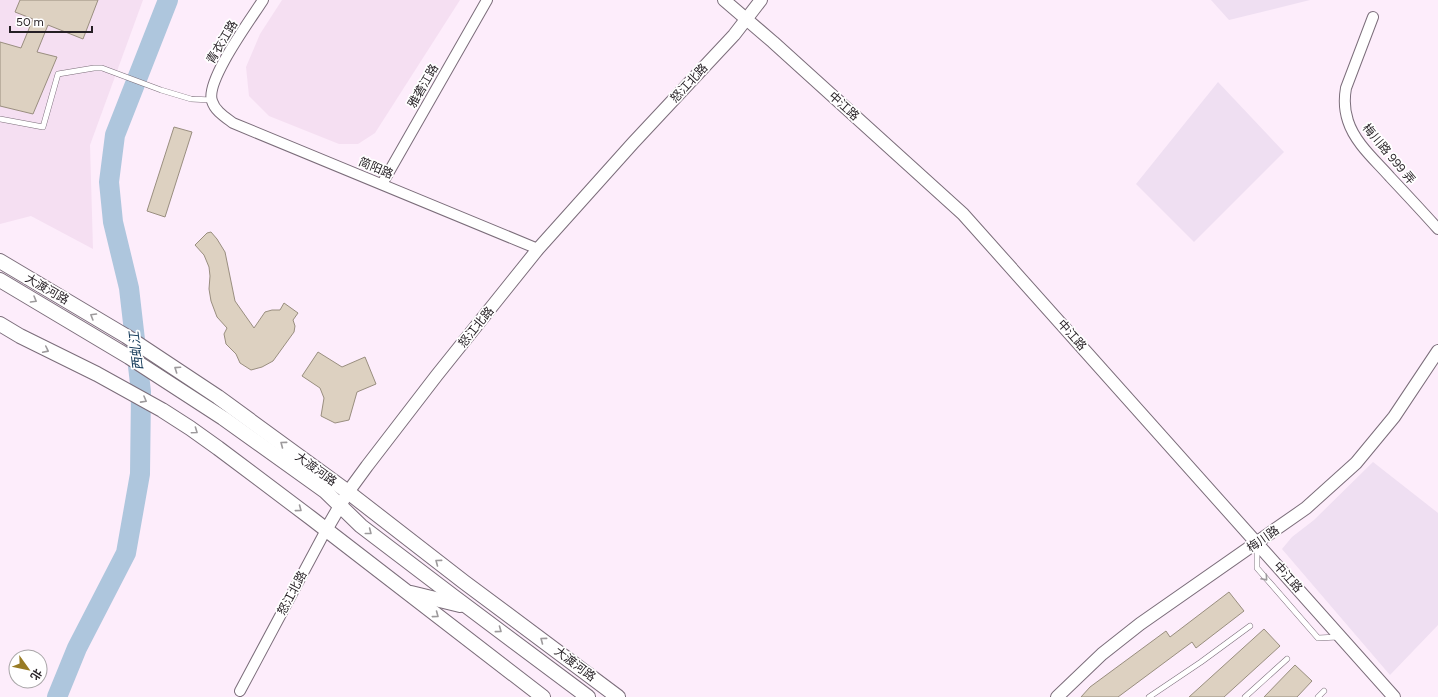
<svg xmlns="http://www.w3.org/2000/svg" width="1438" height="697" font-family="Figtree,'Noto Sans SC',sans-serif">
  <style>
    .built { fill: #f5dff2 }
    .education { fill: #efdff2 }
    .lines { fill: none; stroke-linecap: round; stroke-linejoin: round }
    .river { stroke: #aec6dd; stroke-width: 20 }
    .building { fill: #ddd1c1; stroke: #998e7f }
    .service-casing { stroke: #7b6d7a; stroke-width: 6 }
    .minor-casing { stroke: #7b6d7a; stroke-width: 12 }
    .tertiary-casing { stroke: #7b6d7a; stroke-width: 14 }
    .secondary-casing { stroke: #7b6d7a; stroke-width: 16 }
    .service { stroke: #fff; stroke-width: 5 }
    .minor { stroke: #fff; stroke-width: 10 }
    .tertiary { stroke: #fff; stroke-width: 12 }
    .secondary { stroke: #fff; stroke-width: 14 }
    .oneway { stroke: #9d9a9c }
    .labels { text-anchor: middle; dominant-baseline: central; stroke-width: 3.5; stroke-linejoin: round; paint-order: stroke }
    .street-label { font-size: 12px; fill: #251f24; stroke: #fff }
    .water-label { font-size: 13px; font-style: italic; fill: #103757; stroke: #fff }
  </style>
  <rect width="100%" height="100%" fill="#fdedfb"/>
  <g class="built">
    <path d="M0,0H143L90,145L93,249L31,216L0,224Z"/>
    <path d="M282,0H460L375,133L358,144H339L269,116L249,96L246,67L260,34Z"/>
  </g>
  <g class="education">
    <path d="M1211,0H1310L1229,20Z"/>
    <path d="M1218,82L1284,152L1194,242L1136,184Z"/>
    <path d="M1373,462L1438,513V625L1390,675L1282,549L1292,537L1314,520Z"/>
  </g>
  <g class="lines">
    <path class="river" d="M57,697L77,648L126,553L140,474L141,392L129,288L113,222L109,182L115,135L168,0"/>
  </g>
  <g class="building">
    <path d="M20,0H98L83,39L48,25L37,52L57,57L33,114L0,106V42L21,48L33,19L15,12Z"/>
    <path d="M174,127L192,132L165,217L147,211Z"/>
    <path d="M211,232L217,239L225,252L235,301L254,328L265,312L272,310H280L284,303L298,313L293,320L295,326L294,332L273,361L262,367L251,370L240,363L236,354L226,344L224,334L227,328L217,317L211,301L209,289L210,276L209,267L204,255L195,245L207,233Z"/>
    <path d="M318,352L342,367L365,357L376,384L357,392L349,420L335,423L321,416L324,398L320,388L302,376Z"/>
    <path d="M1229,592L1244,611L1196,648L1192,642L1118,697H1081L1090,687L1166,631L1170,637Z"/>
    <path d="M1264,629L1280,646L1224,697H1189Z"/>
    <path d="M1295,665L1312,681L1297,697H1264Z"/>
  </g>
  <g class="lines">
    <defs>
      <g id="service">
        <path d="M0,119L43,127L58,74L94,68H102L161,90L191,99L211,100"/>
        <path d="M1257,548V568L1318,638L1338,637"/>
        <path d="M1149,697L1201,662L1250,626"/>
        <path d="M1245,697L1287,659"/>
        <path d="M1318,697L1324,691"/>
      </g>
      <g id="minor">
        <path d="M263,0C251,19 205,81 212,101C215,111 225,117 233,123L538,249"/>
        <path d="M1373,17L1346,88C1344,99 1344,109 1348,121C1355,143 1375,160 1390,177C1406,194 1422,211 1438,229"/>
        <path d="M382,184L487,0"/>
        <path d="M240,691L326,530"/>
      </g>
      <g id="tertiary">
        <path d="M724,0L773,42L963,214L1394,697"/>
        <path d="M326,530L348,492L367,466L437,375L538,249L633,143L734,35L761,0"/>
        <path d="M1057,697L1102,654L1140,624L1306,508L1356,463L1394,417L1438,351"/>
      </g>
      <g id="secondary">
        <path d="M0,261L126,336L218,397L348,492L464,582L618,697"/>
        <path d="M0,280L129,357L223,418L325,491L361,526L453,596L588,697"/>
        <path d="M0,324L20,336L97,374L162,410L190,428L218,448L311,518L543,697"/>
        <path d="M411,593L460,605"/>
      </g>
    </defs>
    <use href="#service" class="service-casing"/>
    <use href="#minor" class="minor-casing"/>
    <use href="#tertiary" class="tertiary-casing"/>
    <use href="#secondary" class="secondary-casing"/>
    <use href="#service" class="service"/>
    <use href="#minor" class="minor"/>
    <use href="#tertiary" class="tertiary"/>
    <use href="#secondary" class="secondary"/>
  </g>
  <defs><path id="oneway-chevron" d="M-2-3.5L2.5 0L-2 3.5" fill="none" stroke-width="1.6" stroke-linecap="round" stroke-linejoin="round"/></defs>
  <g class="oneway">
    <use href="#oneway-chevron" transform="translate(34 300) rotate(30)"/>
    <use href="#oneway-chevron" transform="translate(93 316) rotate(-149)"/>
    <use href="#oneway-chevron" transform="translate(46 350) rotate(26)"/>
    <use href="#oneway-chevron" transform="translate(177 369) rotate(-146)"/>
    <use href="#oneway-chevron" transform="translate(144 400) rotate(29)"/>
    <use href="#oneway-chevron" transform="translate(195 431) rotate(35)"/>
    <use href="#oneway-chevron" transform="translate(283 444) rotate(-143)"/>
    <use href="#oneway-chevron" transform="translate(299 509) rotate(37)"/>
    <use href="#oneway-chevron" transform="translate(369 532) rotate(38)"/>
    <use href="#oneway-chevron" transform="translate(438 562) rotate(-143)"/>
    <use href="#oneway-chevron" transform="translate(1265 578) rotate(49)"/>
    <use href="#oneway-chevron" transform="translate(436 615) rotate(37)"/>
    <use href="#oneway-chevron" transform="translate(499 630) rotate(36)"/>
    <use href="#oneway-chevron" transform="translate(543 640) rotate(-143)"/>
  </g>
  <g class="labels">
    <g class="street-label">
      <text transform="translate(222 42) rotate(-59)">青衣江路</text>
      <text transform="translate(689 83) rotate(-47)">怒江北路</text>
      <text transform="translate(423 86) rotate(-60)">雅砻江路</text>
      <text transform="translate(844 106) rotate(42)">中江路</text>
      <text transform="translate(1389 154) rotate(50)">梅川路 999 弄</text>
      <text transform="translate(376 168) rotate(23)">简阳路</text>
      <text transform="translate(47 289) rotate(30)">大渡河路</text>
      <text transform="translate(476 327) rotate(-51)">怒江北路</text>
      <text transform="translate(1072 335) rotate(48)">中江路</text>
      <text transform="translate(316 469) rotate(36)">大渡河路</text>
      <text transform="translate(1263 539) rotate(-35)">梅川路</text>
      <text transform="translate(1288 577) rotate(48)">中江路</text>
      <text transform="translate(292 593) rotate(-62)">怒江北路</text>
      <text transform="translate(575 664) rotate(37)">大渡河路</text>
    </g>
    <g class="water-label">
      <text transform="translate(136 351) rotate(-97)">西虬江</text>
    </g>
  </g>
  <g transform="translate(28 669) rotate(123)"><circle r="19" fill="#ffffff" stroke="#a8a5a7"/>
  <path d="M0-3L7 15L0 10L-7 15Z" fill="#987b24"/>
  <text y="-6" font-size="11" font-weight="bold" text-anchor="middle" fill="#251f24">北</text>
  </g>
  <path d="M10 26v6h82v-6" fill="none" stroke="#251f24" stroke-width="2"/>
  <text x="16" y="26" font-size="12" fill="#251f24" stroke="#ffffff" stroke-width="3" paint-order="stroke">50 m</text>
</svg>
